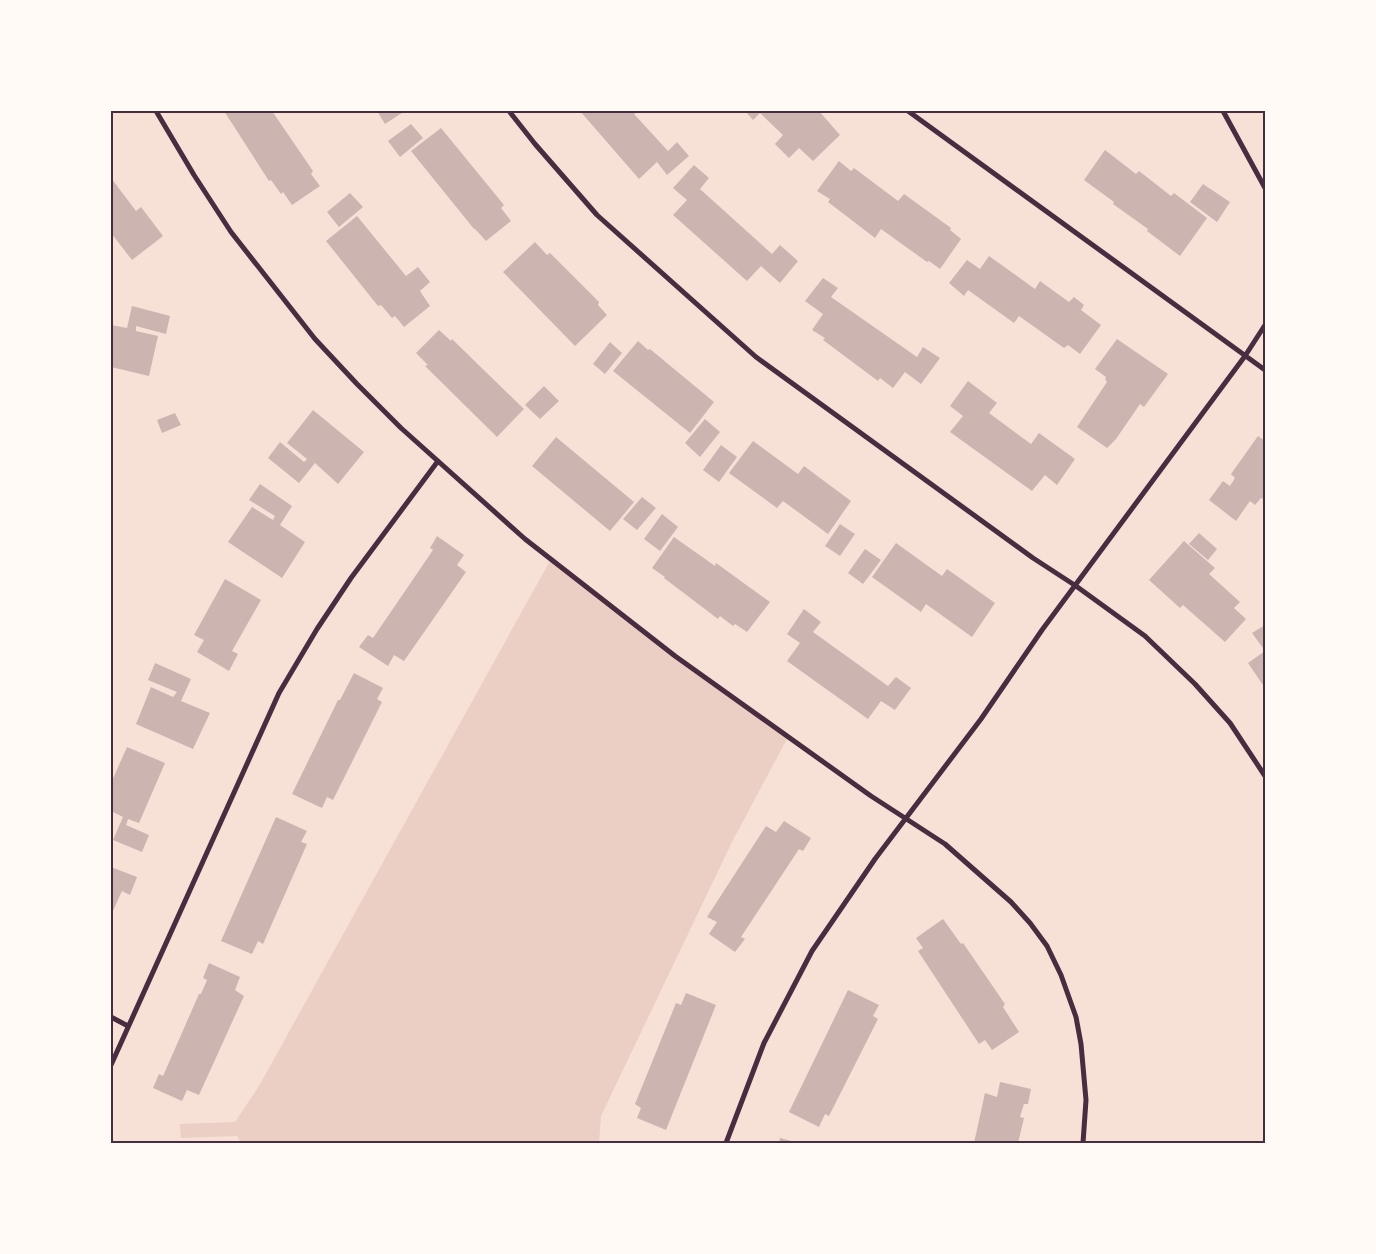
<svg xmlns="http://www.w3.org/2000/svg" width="1376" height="1254" viewBox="0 0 1376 1254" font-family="Lato,sans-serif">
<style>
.green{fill:#ebcfc5}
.building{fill:#ccb4b1}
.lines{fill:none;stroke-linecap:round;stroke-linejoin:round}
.minor{stroke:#4a2c40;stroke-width:5}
.neatline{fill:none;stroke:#4a2c40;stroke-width:2}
</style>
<rect width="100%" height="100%" fill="#f7e1d7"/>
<path class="green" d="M551 559 675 656 788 737 732 842 601 1116 599 1143H241L237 1136 181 1138 180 1124 235 1122 259 1086Z"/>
<path class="building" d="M224 111H272L313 171 311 174 320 186 292 205 283 192 281 194 271 180 269 181Z
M377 111H405L385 124Z
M580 111H637L634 114 668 151 677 142 689 156 667 175 657 162 639 179Z
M745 111H819L840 135 813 161 799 148 789 158 775 144 783 135 760 113 753 120Z
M411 124 423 138 400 157 388 141Z
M441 128 504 205 501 208 511 221 486 241 475 229H474L411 151Z
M1105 150 1136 174 1139 171 1171 196 1174 193 1207 218 1180 256 1147 231 1148 229 1113 204 1114 202 1084 180Z
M839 161 851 171 854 168 898 201 904 194 951 228 950 230 961 239 940 269 929 261 927 262 881 229 875 238 828 202 830 199 817 191Z
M694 165 709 178 700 189 772 254 780 245 798 261 780 283 761 266 747 281 673 215 687 200 673 188Z
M111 178 136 211 141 207 163 236 132 260 111 233Z
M1203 184 1230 202 1217 222 1190 202Z
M350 193 363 207 339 227 327 212Z
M357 216 406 276 418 267 430 282 420 291 430 306 404 327 395 316 392 318 381 305 378 306 326 241Z
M535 242 547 255 550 253 599 302 598 305 607 315 575 346 503 272Z
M989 256 1035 289 1040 281 1069 302 1074 297 1084 305 1081 310 1101 325 1080 354 1068 345 1064 348 1019 316 1014 323 968 290 964 296 949 283 967 260 980 269Z
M823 278 838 288 831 297 917 357 923 347 940 358 921 384 905 372 893 388 880 378 878 381 823 340 825 338 812 330 823 314 805 301Z
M132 306 170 316 166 334 136 326V331L158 336 149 376 111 367V325L127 328Z
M439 330 451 341 452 339 524 409 497 437 425 366 428 365 416 353Z
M1117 339 1168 374 1144 407 1140 404 1116 439 1107 448 1077 427 1107 382 1105 379 1106 377 1095 369Z
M638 341 648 350 650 349 714 402 690 433 613 371Z
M610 342 622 353 605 374 593 364Z
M968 381 997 403 989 413 1031 444 1039 433 1075 459 1057 485 1045 475 1032 491 950 432 963 416 950 406Z
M544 386 559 401 540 419 525 405Z
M313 410 364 452 338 484 315 463 299 483 268 458 280 442 304 462 307 459 287 443Z
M175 413 181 425 162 433 157 420Z
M705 419 720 432 700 457 685 443Z
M1258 436 1265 441V498L1263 499 1261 498 1255 505 1250 501 1236 521 1209 500 1223 481 1230 486 1235 478 1231 474Z
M556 437 634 502 610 531 532 466Z
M753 441 798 474 804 466 851 501 828 534 783 501 777 508 729 473Z
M721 445 737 457 719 482 703 470Z
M260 484 292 506 280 525 305 542 282 578 228 542 252 507 273 520 275 516 249 500Z
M642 497 656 508 637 530 623 519Z
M662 514 678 527 660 551 644 539Z
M840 524 855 534 840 556 825 546Z
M1199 533 1217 549 1208 560 1189 544Z
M437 536 464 555 457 565 466 572 404 661 394 655 388 666 359 647 368 635 373 638 433 550 430 548Z
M674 537 715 566 716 563 770 602 747 632 735 624 733 626 720 616 718 619 664 578 665 577 652 568Z
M1184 541 1215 568 1209 574 1240 602 1234 608 1246 619 1225 642 1183 605 1180 608 1149 580Z
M896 543 942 576 947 569 995 603 972 637 926 604 921 612 872 577Z
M865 549 881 560 863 584 848 573Z
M225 579 261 600 232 651 238 654 229 671 197 652 204 640 194 635Z
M804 609 821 622 813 632 888 686 896 677 911 688 895 710 881 701 868 719 787 661 800 643 787 634Z
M1265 625V688L1248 663 1265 651 1252 633Z
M155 663 191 679 181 701 210 713 193 749 136 724 151 687 173 697 177 692 148 680Z
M354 673 383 688 377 699 382 702 333 800 327 797 322 808 292 794 338 700H340Z
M127 747 165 763 139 823 128 819 126 825 149 835 142 852 113 840 123 817 111 811V783Z
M276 817 307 831 301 842 307 844 263 944 258 941 252 954 221 941Z
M784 821 811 838 803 851 799 849 741 937 745 939 735 952 709 934 717 922 707 917 766 826 776 832Z
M111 867 137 877 130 895 122 891 111 915Z
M943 919 961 944 963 943 1005 1004 1003 1007 1019 1032 992 1050 985 1040 979 1044 918 951 923 948 916 938Z
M209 963 240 977 235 990 244 996 199 1095 187 1090 182 1101 153 1088 159 1074 163 1076 199 994H201L207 980 203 978Z
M848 990 879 1005 873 1016 878 1019 829 1116 825 1114 819 1127 789 1112Z
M686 993 716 1005 666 1130 637 1118 641 1108 635 1104 676 1003 681 1005Z
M1000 1082 1031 1089 1028 1104H1024L1020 1117 1024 1118 1018 1143H974L985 1093 997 1097Z
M780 1138 795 1142V1143H779Z"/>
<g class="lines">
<path class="minor" d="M156 111 194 175 231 232 315 339 357 384 401 428 525 539 675 656 871 796 945 844 1011 902 1030 923 1047 946 1061 975 1076 1017 1081 1044 1086 1100 1083 1143
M509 111 535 144 597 215 756 357 1033 558 1076 586 1145 636 1195 684 1230 723 1265 776
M908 111 1265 370
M1223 111 1265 188
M111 1017 128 1026
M111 1065 279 693 317 629 351 578 438 461
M726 1143 764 1043 812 951 875 859 981 719 1042 630 1245 356 1265 325"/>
</g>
<rect width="1376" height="1254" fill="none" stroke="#fffaf5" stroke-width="225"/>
<rect x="112" y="112" width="1152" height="1030" class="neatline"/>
</svg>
